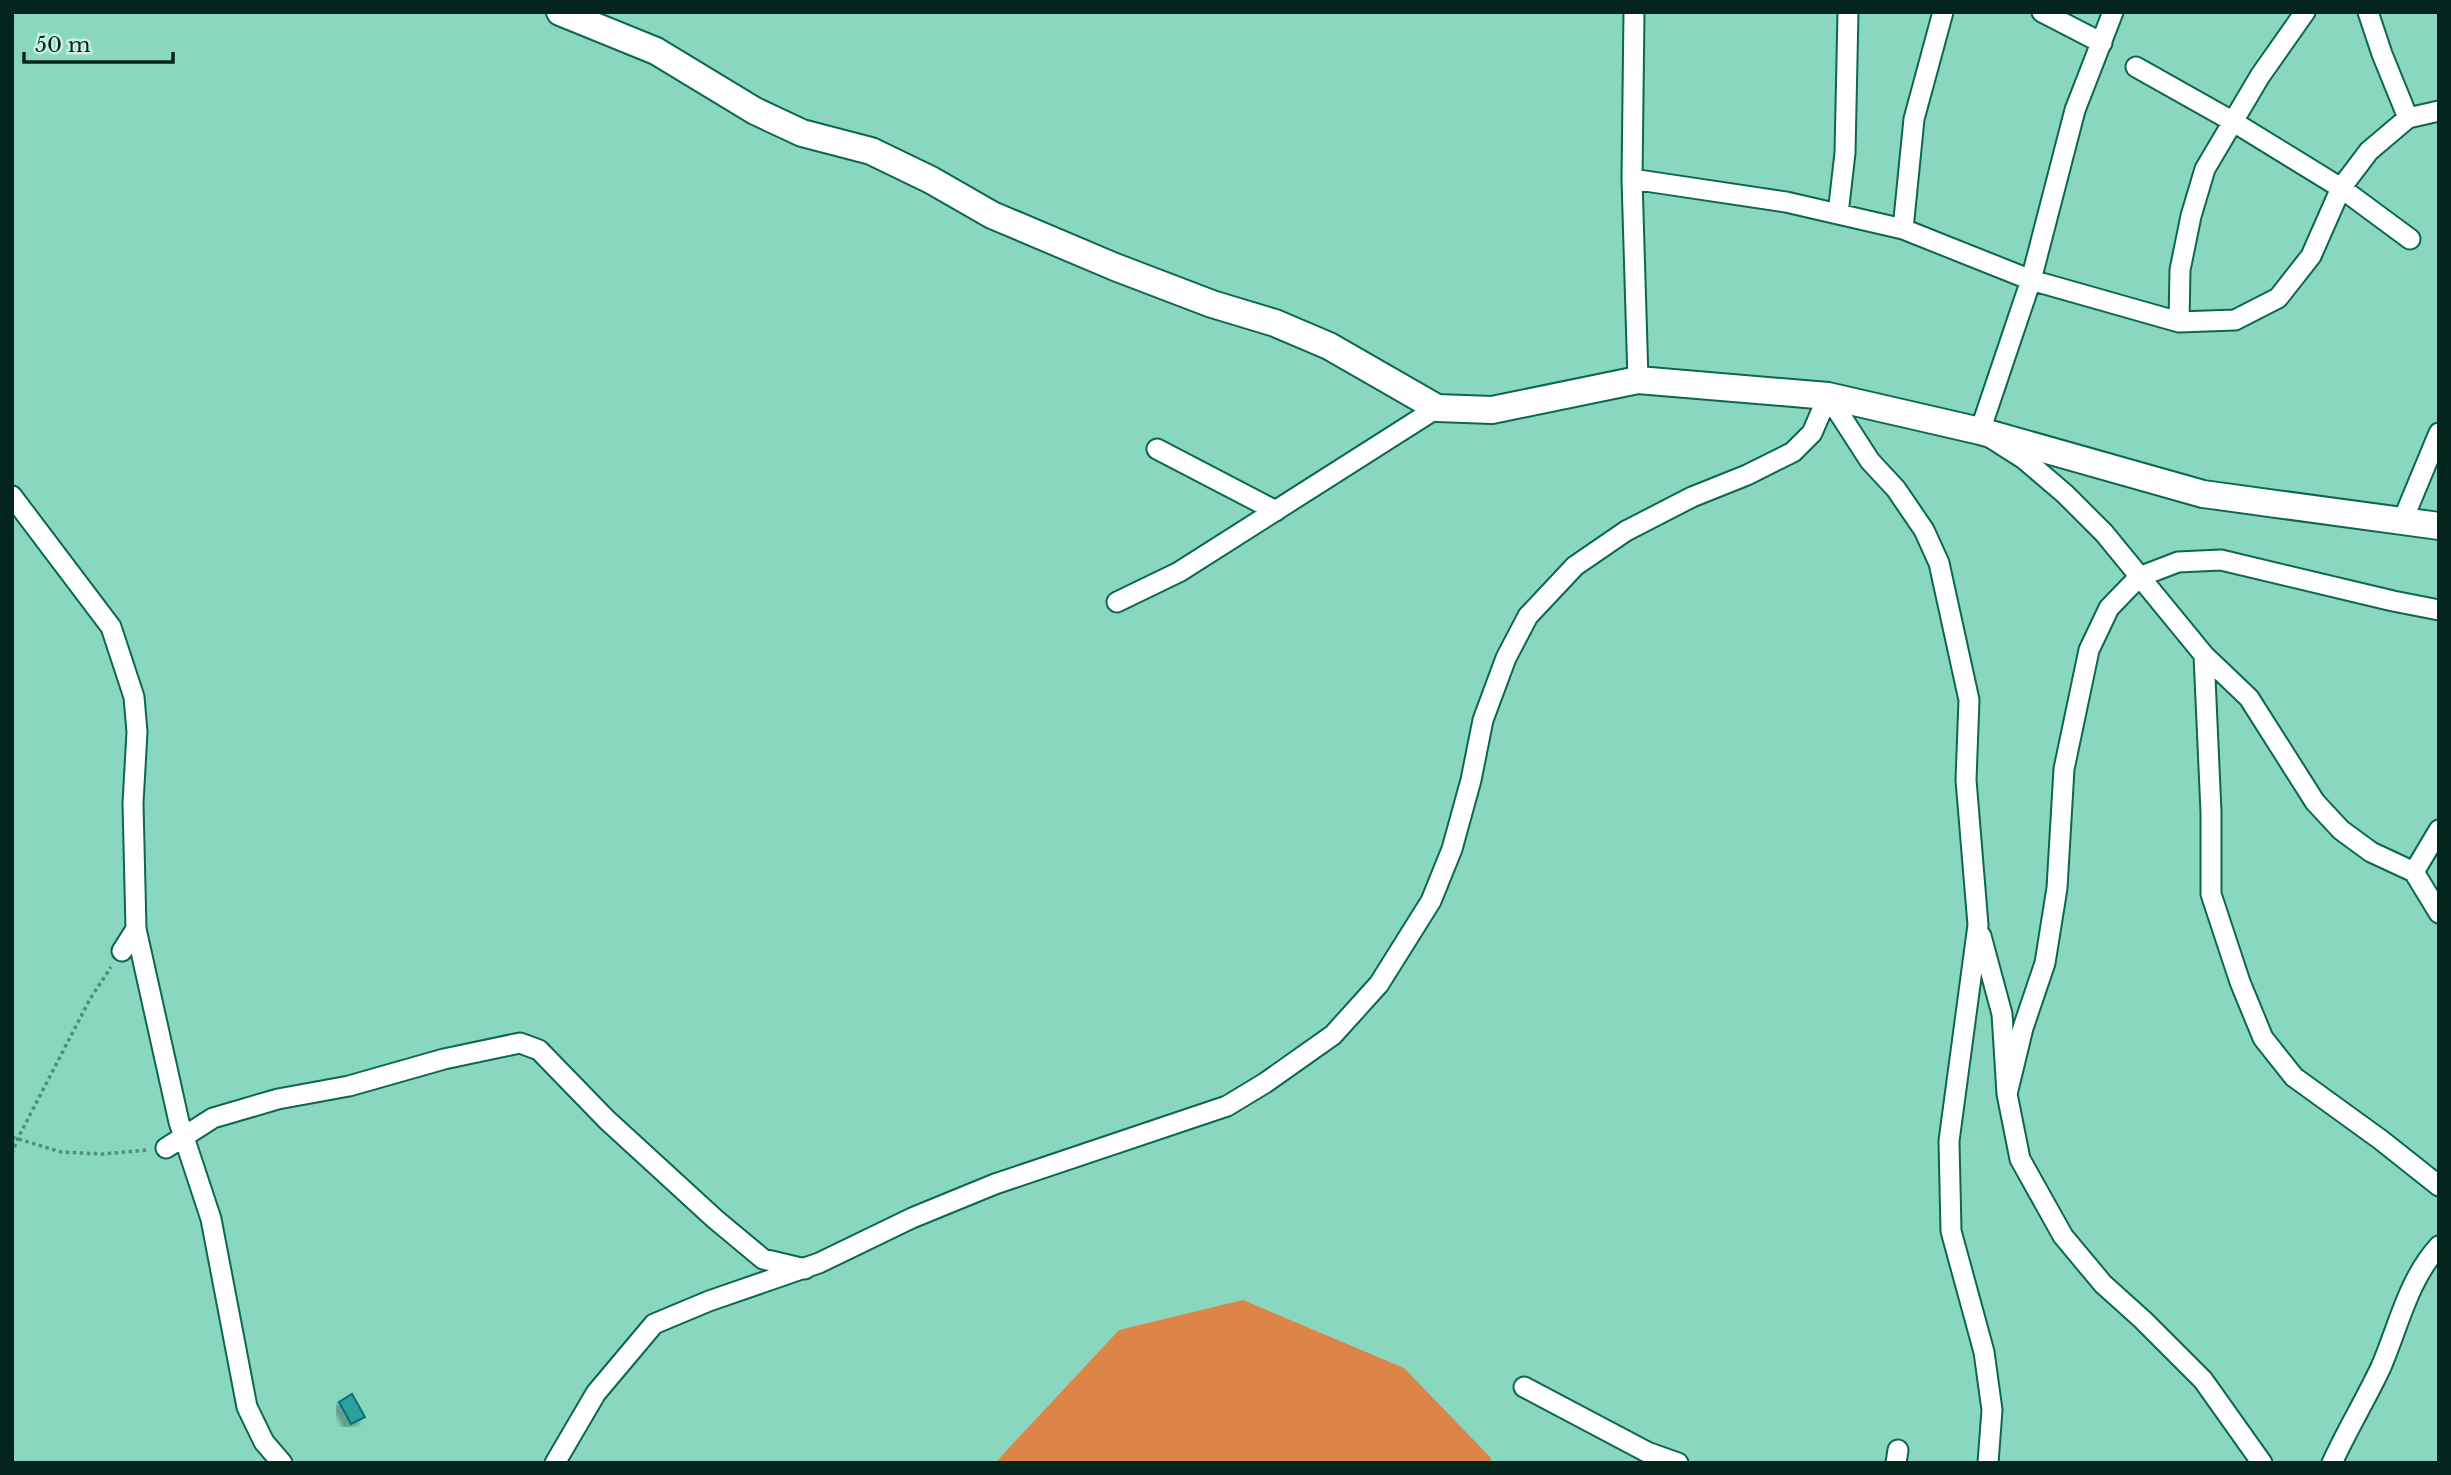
<svg xmlns="http://www.w3.org/2000/svg" width="2451" height="1475" viewBox="0 0 2451 1475" font-family="'Libre Baskerville',serif">
<style>
.green{fill:#dd8448}
.building{fill:#2d9f9d;stroke:#067371;stroke-width:2;filter:url(#shadow)}
.lines{fill:none;stroke-linecap:round;stroke-linejoin:round}
.street-casing{stroke:#0b6653;stroke-width:23}
.secondary-casing{stroke:#0b6653;stroke-width:30}
.path{stroke:#518d7b;stroke-width:3.5;stroke-dasharray:3.5 3.5;stroke-linecap:butt}
.street{stroke:#fff;stroke-width:19}
.secondary{stroke:#fff;stroke-width:26}
</style>
<defs>
<filter id="shadow"><feDropShadow dx="-6" dy="6" stdDeviation="2" flood-color="#0004"/></filter>
</defs>
<rect width="100%" height="100%" fill="#89d7bf"/>
<path class="green" d="M1243 1300 1404 1368 1490 1457 1492 1463H995L1119 1330Z"/>
<path class="building" d="M352 1394 365 1417 351 1424 339 1402Z"/>
<g class="lines">
<g class="street-casing">
<path id="street" d="M1634 12 1632 179 1638 380
M2042 12 2102 43
M2113 12 2075 110 2031 280 1980 431 2024 459 2065 494 2104 533 2204 655 2249 698 2315 802 2341 830 2371 852 2414 872 2439 913
M2368 12 2382 54 2408 118
M2136 67 2232 121 2341 188 2410 239
M1632 179 1786 202 1903 229 2031 280 2179 322 2235 320 2278 298 2311 256 2341 188 2369 151 2408 118 2439 111
M1838 214 1845 153 1848 12
M1903 229 1914 119 1943 12
M2179 322 2180 270 2191 216 2205 169 2260 76 2305 12
M1828 396 1870 461 1896 489 1924 530 1939 563 1969 700 1966 780 1978 925 1949 1141 1951 1231 1984 1352 1992 1410 1988 1463
M1157 449 1276 511
M12 496 111 627 134 697 137 732 133 803 136 929 179 1122 211 1219 247 1407 264 1442 282 1463
M2402 522 2439 433
M1117 602 1179 572 1437 408
M2204 655 2211 812V894L2240 982 2263 1038 2294 1077 2381 1140 2439 1186
M2414 872 2439 830
M1981 936 2002 1014 2007 1094 2020 1159 2063 1236 2103 1284 2143 1320 2203 1380 2262 1463
M122 951 136 929
M2007 1094 2023 1028 2045 963 2057 888 2064 769 2089 650 2109 608 2139 577 2178 562 2221 560 2393 601 2439 610
M166 1148 213 1118 278 1099 349 1086 444 1059 520 1043 539 1050 607 1120 715 1219 763 1259 805 1269
M1524 1387 1647 1452 1678 1463
M555 1463 596 1393 654 1324 709 1301 819 1263 912 1218 995 1184 1227 1106 1265 1083 1333 1035 1379 984 1431 901 1452 849 1471 780 1483 720 1506 658 1528 616 1575 566 1626 531 1692 497 1747 475 1793 452 1812 433 1828 396
M1896 1463 1898 1450
M2332 1463C2347 1430 2366 1399 2381 1367 2399 1325 2408 1280 2439 1246"/>
</g>
<g class="secondary-casing">
<path id="secondary" d="M560 12 656 51 755 111 802 133 871 151 931 180 992 215 1115 267 1212 304 1275 323 1329 346 1437 408 1492 410 1638 380 1828 396 1980 431 2203 494 2439 526"/>
</g>
<path class="path" d="M12 1137 61 1152 103 1154 147 1150
M12 1154 18 1138 90 999 111 967"/>
<use href="#street" class="street"/>
<use href="#secondary" class="secondary"/>
</g>
<rect width="2451" height="1475" fill="none" stroke="#04261e" stroke-width="28"/>
<path d="M24 52v10h149v-10" fill="none" stroke="#04261e" stroke-width="3.5"/>
<text x="35" y="52" font-size="21" fill="#04261e" stroke="#c9efe2" stroke-width="5" paint-order="stroke">50 m</text>
</svg>
